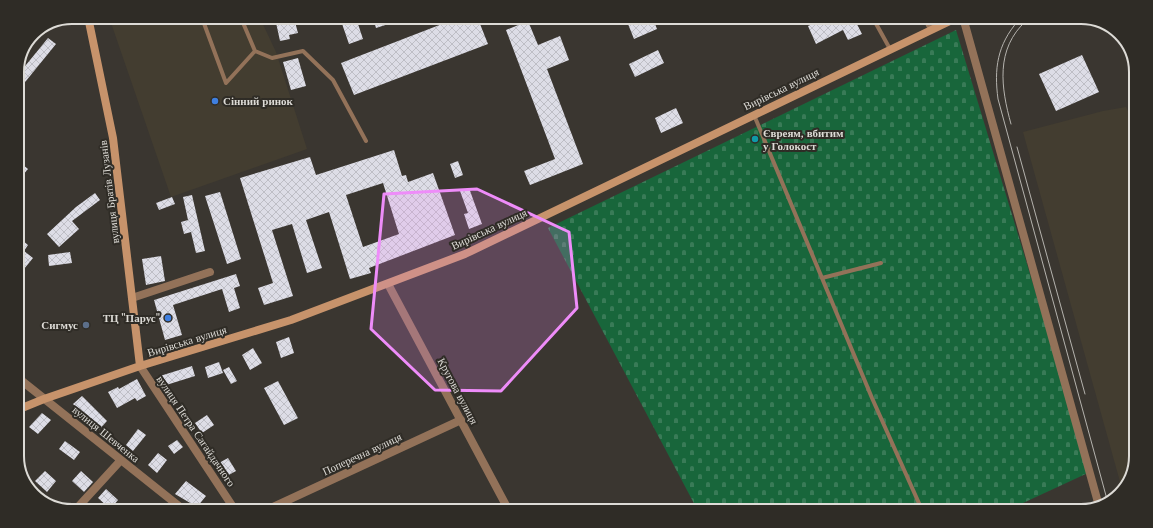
<svg xmlns="http://www.w3.org/2000/svg" width="1153" height="528" viewBox="0 0 1153 528" font-family="'Libre Baskerville',serif">
<style>
.built{fill:#433d30}
.cemetery{fill:url(#cemetery-stones)}
.building{fill:url(#building-cross-hatch);fill-rule:evenodd}
.lines{fill:none;stroke-linecap:round;stroke-linejoin:round}
.lane{stroke:#937259;stroke-width:4}
.street{stroke:#937259;stroke-width:8}
.secondary{stroke:#c7936b;stroke-width:8}
.tram{stroke:#b5b3ae;stroke-width:1}
.marked{fill:#ee8cf9;fill-opacity:0.2;stroke:#ee8cf9;stroke-width:3;stroke-linejoin:round}
.shop-dot{fill:#3f7fe0;stroke:#2f2c26;stroke-width:1.5}
.culture-dot{fill:#0f9aa8;stroke:#2f2c26;stroke-width:1.5}
.service-dot{fill:#5c6f8a;stroke:#2f2c26;stroke-width:1.5}
.labels{text-anchor:middle;dominant-baseline:central;stroke-width:4;stroke-linejoin:round;paint-order:stroke}
.street-label{font-size:11px;fill:#dddbd6;stroke:#2f2c26}
.poi-label{font-size:11px;font-weight:bold;fill:#dddbd6;stroke:#2f2c26;text-anchor:start}
.rim{fill:none;stroke:#dddbd6;stroke-width:2}
</style>
<defs>
<pattern id="cemetery-stones" width="16" height="16" patternUnits="userSpaceOnUse"><rect width="16" height="16" fill="#18663b"/><path d="M2 7V4a2 2 0 0 1 4 0v3zM10 15v-3a2 2 0 0 1 4 0v3z" fill="#397b57"/></pattern>
<pattern id="building-cross-hatch" width="8" height="8" patternUnits="userSpaceOnUse"><rect width="8" height="8" fill="#dddde6"/><path d="M0 0l8 8M0 8l8-8" fill="none" stroke="#bebec5"/></pattern>
</defs>
<rect width="100%" height="100%" fill="#3a3630"/>
<path class="built" d="M109 17 260 18 276 52 307 149 171 197Z
M1126 107 1135 125 1132 477 1122 489 1023 132 1103 111Z"/>
<path class="cemetery" d="M956 30 1090 472 1006 511 697 509 548 228Z"/>
<path class="building" d="M275 18H289L290 23 295 22 298 33 289 35 290 39 280 41Z
M340 18H356L363 39 349 44Z
M373 18H401V20L376 28Z
M455 19H478L488 44 354 95 341 63Z
M626 19H653L657 29 634 39Z
M820 20H855L862 34 848 40 843 30 816 44 808 26Z
M528 21 538 45 560 36 569 60 547 69 583 164 530 185 524 171 555 159 506 30Z
M48 38 56 44 17 92V76Z
M658 50 664 63 635 77 629 64Z
M1082 55 1099 92 1056 111 1039 74Z
M298 58 306 86 291 90 283 62Z
M676 108 683 123 661 133 655 118Z
M394 150 402 176 406 175 408 182 433 173 455 235 369 268 371 273 350 279 329 212 306 220 322 268 307 273 292 224 272 230 293 296 264 305 258 288 273 283 240 178 310 157 316 175ZM383 183 399 234 363 247 346 195Z
M17 160 28 169 17 182Z
M458 161 463 175 455 178 450 164Z
M469 188 482 224 469 229 464 214 468 213 460 191Z
M220 192 241 259 227 264 205 196Z
M95 193 100 200 72 221 79 229 59 247 47 234 76 207Z
M192 195 205 251 196 253 191 232 184 234 181 222 188 220 183 197Z
M172 197 175 204 159 210 156 203Z
M17 236 28 245 24 251 33 258 24 269 17 264Z
M70 252 72 263 49 266 48 255Z
M161 256 165 281 146 285 142 259Z
M236 274 240 286 234 288 240 308 229 312 222 289 173 305 182 335 165 340 154 300Z
M289 337 294 353 281 358 276 342Z
M253 348 262 363 250 370 242 355Z
M219 362 223 373 208 378 205 367Z
M192 366 195 376 163 386 160 376Z
M229 367 237 381 231 384 223 370Z
M137 379 146 396 137 401 135 398 117 408 108 392 118 387 119 389Z
M278 381 298 418 284 425 264 388Z
M82 396 107 421 99 430 73 404Z
M42 413 51 420 38 434 29 427Z
M207 415 214 425 202 433 195 423Z
M17 422 25 440 17 444Z
M138 429 146 435 133 451 126 445Z
M177 440 183 447 174 454 168 446Z
M65 441 80 452 74 460 59 449Z
M158 453 167 460 157 473 148 465Z
M228 458 236 471 225 477 217 464Z
M45 471 56 481 47 492 35 481Z
M81 471 93 482 84 492 72 481Z
M186 481 206 496 197 507 175 494Z
M106 489 118 500 112 507H108L98 498Z"/>
<g class="lines">
<path class="lane" d="M202 18 226 83 255 51 241 18
M874 20 890 49
M255 51 272 58 303 51 333 80 366 141
M754 115 872 398 922 510
M822 278 881 263"/>
<path class="street" d="M928 21 932 29
M964 21 1099 506
M388 284 508 509
M132 298 210 272
M140 366 233 507
M17 377 180 507
M78 507 121 460
M271 508 461 420"/>
<path class="secondary" d="M88 17 113 138 140 366
M17 410 44 399 140 366 291 320 465 254 950 21"/>
<path class="tram" d="M1018 21C997 45 994 69 998 99L1108 503
M1011 124C1001 88 995 49 1026 21
M1017 147 1085 394"/>
</g>
<path class="marked" d="M477 189 569 232 577 308 501 391 435 390 371 329 384 194Z"/>
<g class="shop-dot">
<circle cx="215" cy="101" r="4"/>
<circle cx="168" cy="318" r="4"/>
</g>
<circle class="culture-dot" cx="755" cy="139" r="4"/>
<circle class="service-dot" cx="86" cy="325" r="4"/>
<g class="labels">
<g class="street-label">
<text transform="translate(781 89) rotate(-26)">Вирівська вулиця</text>
<text transform="translate(109 192) rotate(-97)">вулиця Братів Лузанів</text>
<text transform="translate(489 229) rotate(-25)">Вирівська вулиця</text>
<text transform="translate(187 341) rotate(-17)">Вирівська вулиця</text>
<text transform="translate(458 391) rotate(62)">Кругова вулиця</text>
<text transform="translate(196 431) rotate(56)">вулиця Петра Сагайдачного</text>
<text transform="translate(106 434) rotate(39)">вулиця Шевченка</text>
<text transform="translate(362 454) rotate(-25)">Поперечна вулиця</text>
</g>
<g class="poi-label">
<text x="223" y="101">Сінний ринок</text>
<text x="763" y="133">Євреям, вбитим<tspan x="763" dy="13">у Голокост</tspan></text>
<text x="160" y="318" text-anchor="end">ТЦ "Парус"</text>
<text x="78" y="325" text-anchor="end">Сигмус</text>
</g>
</g>
<path d="M0 0H1153V528H0ZM72 24H1081A48 48 0 0 1 1129 72V456A48 48 0 0 1 1081 504H72A48 48 0 0 1 24 456V72A48 48 0 0 1 72 24Z" fill="#2f2c26" fill-rule="evenodd"/>
<path class="rim" d="M72 24H1081A48 48 0 0 1 1129 72V456A48 48 0 0 1 1081 504H72A48 48 0 0 1 24 456V72A48 48 0 0 1 72 24Z"/>
</svg>
